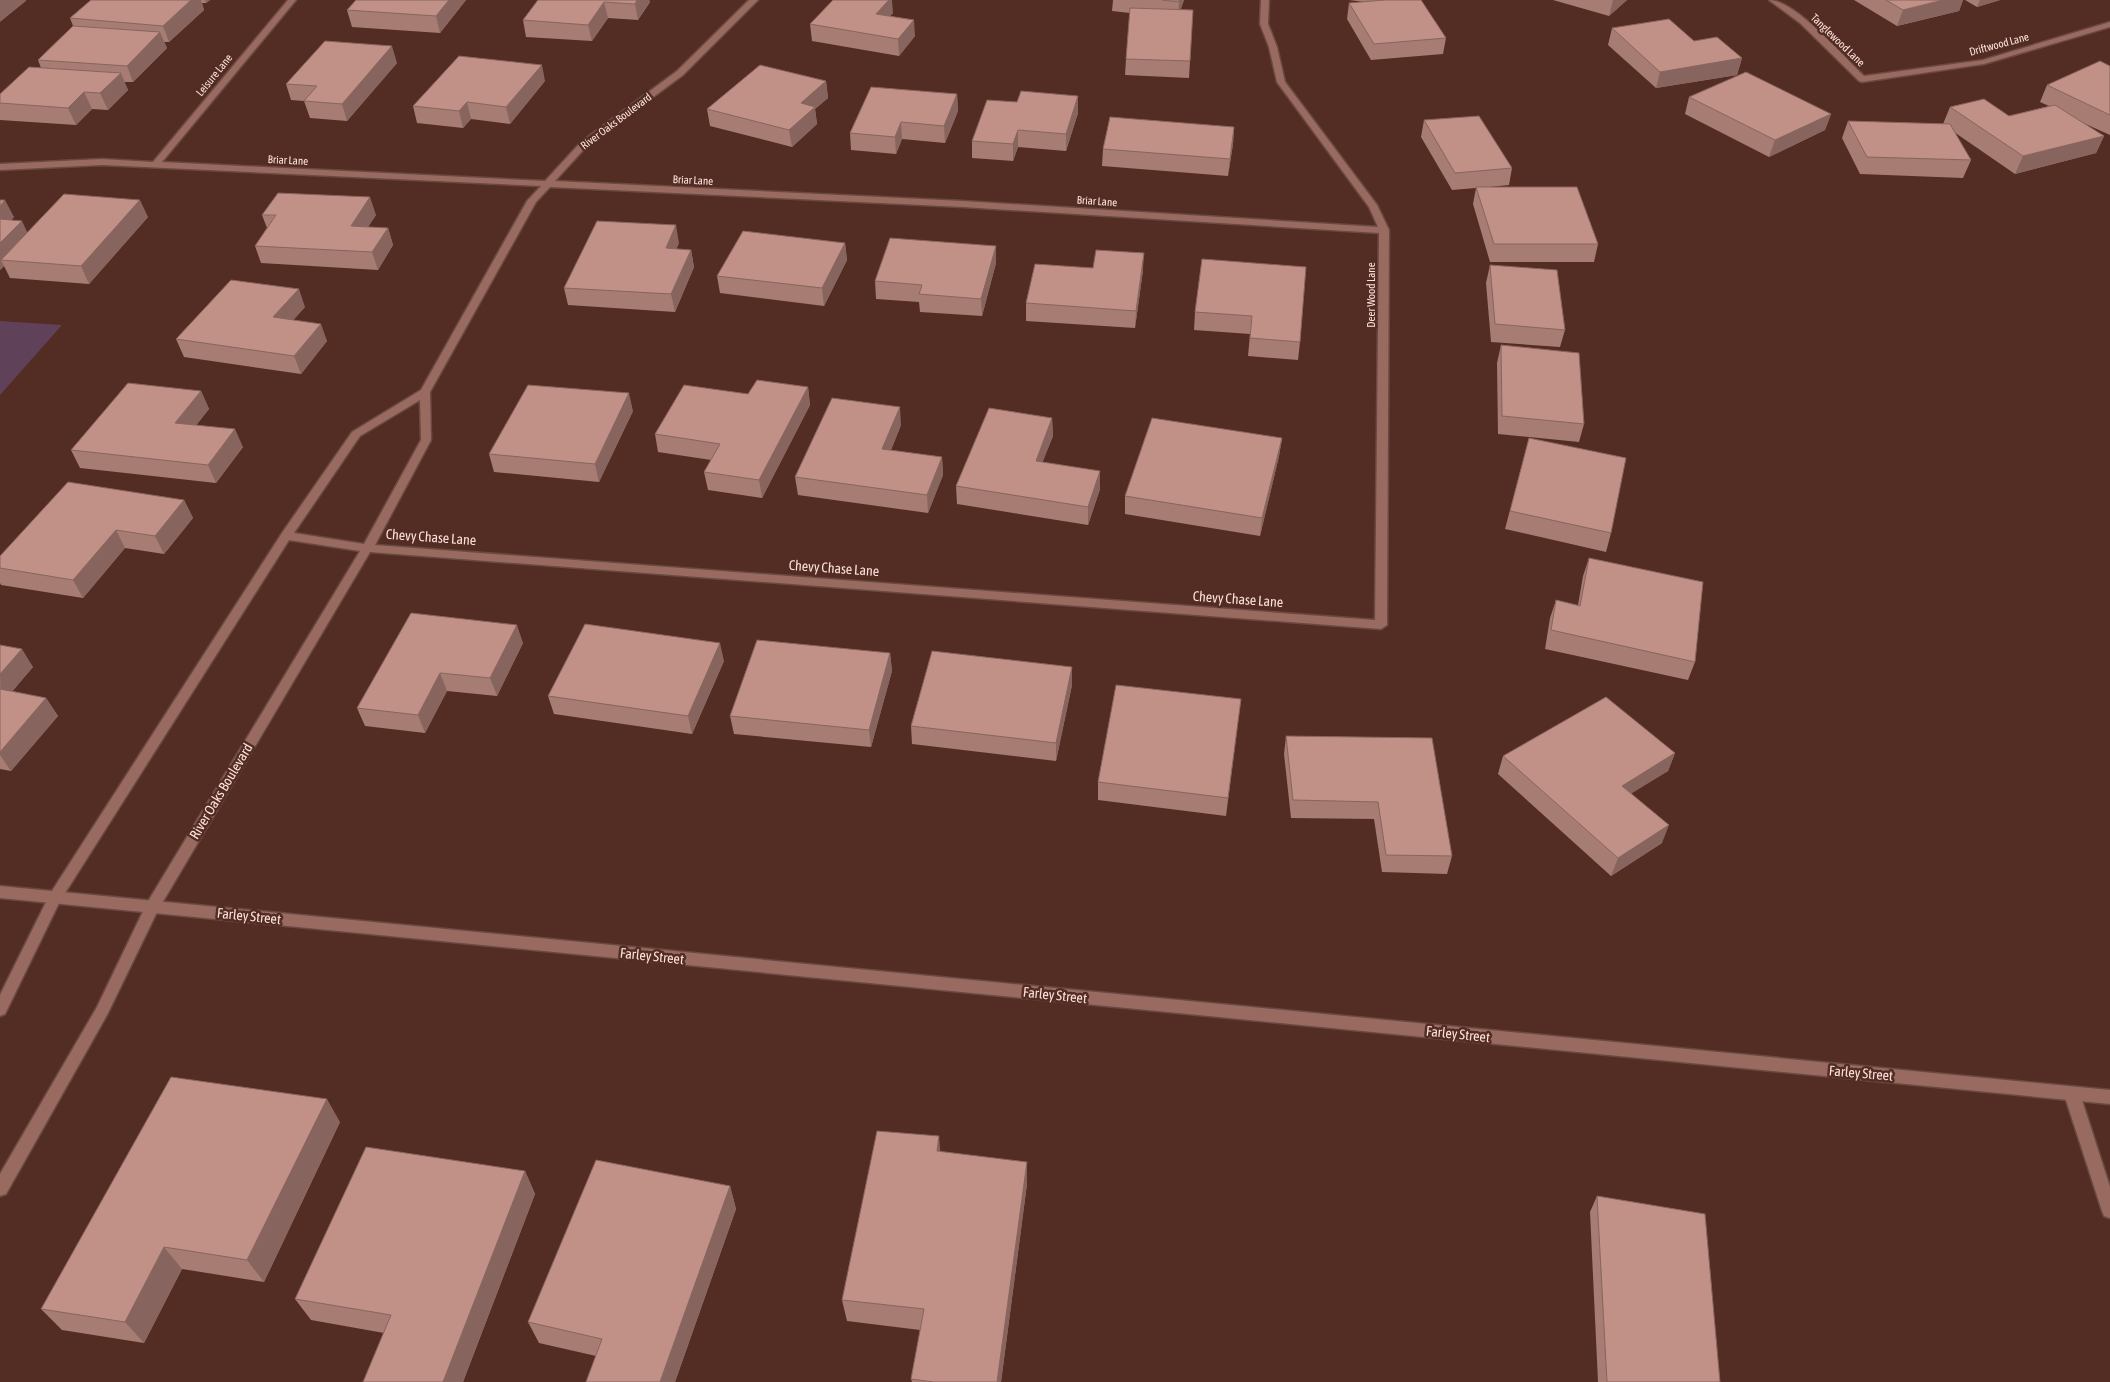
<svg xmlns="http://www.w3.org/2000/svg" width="2110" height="1382" viewBox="0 0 2110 1382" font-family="'Asap Condensed',sans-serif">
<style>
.green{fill:#60415a}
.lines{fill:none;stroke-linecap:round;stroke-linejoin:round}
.minor-casing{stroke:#6a4941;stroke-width:3}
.tertiary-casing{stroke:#6a4941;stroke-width:3}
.minor{fill:#986a60;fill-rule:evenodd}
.tertiary{fill:#986a60;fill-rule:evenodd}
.wall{fill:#a67c73}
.shaded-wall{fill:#87655e}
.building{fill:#c19086;stroke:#87655e}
.labels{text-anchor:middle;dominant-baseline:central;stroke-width:5;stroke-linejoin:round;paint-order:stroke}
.far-street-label{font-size:11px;fill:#fce2dc;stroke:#532c23}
.street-label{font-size:14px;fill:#fce2dc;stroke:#532c23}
</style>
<rect width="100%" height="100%" fill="#532c23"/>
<path class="green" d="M0 321 62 325 0 395Z"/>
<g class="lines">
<g class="minor-casing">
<path id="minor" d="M288 0H296L162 162 545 181 581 142 677 71 749 0H758L683 75 587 146 555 181 963 201 1378 227 1369 207 1277 82 1269 47 1260 24 1261 0H1269L1268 24 1277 47 1285 82 1377 205 1389 230 1387 625 1381 629 370 552 158 910 107 1015 6 1194 0 1196V1174L97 1007 147 903 360 551 289 540 60 901 5 1014 0 1016V995L50 894 282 533 352 432 421 390 527 201 541 186 102 165 0 170V164L102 159 153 162ZM550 187 963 207 1379 233 1375 620 375 545 431 440 430 392 536 202ZM420 400 421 440 364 544 294 533 360 436Z
M1769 0C1795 0 1844 57 1864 76L1983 60 2110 22V27L1984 64 1862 82 1859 81 1800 23Z
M2072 1087 2077 1089 2080 1094 2110 1187V1218L2104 1216 2102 1211 2064 1094 2067 1089Z"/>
</g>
<g class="tertiary-casing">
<path id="tertiary" d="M0 886 2110 1090V1104L0 898Z"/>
</g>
<use href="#minor" class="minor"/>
<use href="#tertiary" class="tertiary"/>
</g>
<path class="wall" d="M91 0H210L206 3H202L204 10 169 42H164L167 48 133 82H124L128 90 108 110 92 109 76 125 0 120V94L41 68 38 60 73 26 70 18Z
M466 0 440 33 352 27 347 10Z
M538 0H649L650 2 638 20 608 18 592 41 526 37 523 20Z
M1113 0H1184L1180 10H1193L1189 78 1125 75 1126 59 1130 13 1112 11Z
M1349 0H1421L1446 38 1443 54 1371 60 1347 19 1349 3 1364 2Z
M1553 0H1627L1609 16Z
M1854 0H1963L1959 11 1897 26Z
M1965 0H2000L1977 7Z
M893 13 890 16 915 36 899 56 812 41 810 24Z
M1612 28 1694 41 1742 58 1737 75 1656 88 1608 45Z
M397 63 347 121 310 118 304 101 291 100 286 84Z
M2110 66V135L2081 122 2104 136 2096 153 2015 174 1954 132 1971 160 1963 178 1860 174 1842 138 1848 121 1943 124 1950 107 2009 116 2049 106 2040 102 2047 85Z
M545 81 510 124 471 119 463 128 417 123 413 106Z
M826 81 828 98 815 109 817 124 792 147 710 126 707 109Z
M957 94 958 111 945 143 902 139 896 154 851 150 850 133Z
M1078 96V113L1066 151 1018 147 1013 161 972 158V141Z
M1689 97 1831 114 1825 130 1769 157 1685 114Z
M1424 120 1512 168 1509 185 1489 187 1598 244 1594 262H1490L1473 204 1476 188 1452 190 1421 137Z
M1234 127 1233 144 1228 176 1102 166 1103 149Z
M0 200 14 217 11 220 27 232 148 217 89 284 10 278 4 266 0 270Z
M262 215H376L368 227 388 228 393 245 378 270 261 263 255 246 267 228Z
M679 243 676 249 691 250 694 267 675 312 568 305 564 288Z
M845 243 847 260 824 306 720 293 717 276Z
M996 246V263L982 316 920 312 919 302 876 299 875 281Z
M1202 259 1300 342 1298 360 1248 356 1250 334 1194 330 1195 312Z
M1490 265 1565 330 1560 347 1491 342 1486 283Z
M1143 270 1135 328 1026 321V303Z
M305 307 293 320 327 341 301 374 184 357 176 339Z
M1501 345 1584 424 1579 442 1498 434 1497 363Z
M808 387 810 405 762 498 708 490 704 472 711 460 658 452 655 434 748 394Z
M201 391 209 409 196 425 243 447 216 483 80 468 71 450Z
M633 411 599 482 494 472 489 454Z
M1052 418 1053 436 1042 462 1100 471V489L1088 525 957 504 956 486Z
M901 425 891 450 942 457 943 475 928 513 798 495 795 477Z
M1282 438 1279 456 1260 536 1125 514V496Z
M1529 438 1611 533 1606 552 1505 529Z
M184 500 193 518 164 554 125 548 83 598 1 585 0 583V556Z
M1589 558 1695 662 1688 680 1545 649 1550 618 1556 600 1578 605 1583 576Z
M411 613 523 643 497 696 447 691 425 733 365 726 357 708Z
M0 645 33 667 12 691 46 698 58 716 11 771 0 769Z
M890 653 892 671 871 747 734 734 730 716Z
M724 661 692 734 554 714 548 696Z
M1072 685 1056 761 912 744 911 726Z
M1241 699 1226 816 1098 800V782Z
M1286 736 1452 856 1447 874 1382 872 1374 819 1291 818 1284 754Z
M1675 753 1668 771 1631 793 1662 843 1611 876 1498 774 1503 756Z
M340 1122 264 1282 182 1269 144 1343 62 1330 41 1309Z
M941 1152 1027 1184 1001 1382H912L911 1379 920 1330 847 1321 842 1300Z
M525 1171 535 1194 463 1382H364L384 1333 311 1320 295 1299Z
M730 1186 736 1209 675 1382H586L596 1356 539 1343 528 1322Z
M1597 1196 1720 1382H1598L1590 1212Z"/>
<path class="shaded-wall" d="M0 0H26V1L0 22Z
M191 0H201L204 10 169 42 163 26Z
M205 0H210L206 3Z
M449 0H466L440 33 436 16Z
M637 0H649L650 2 638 20 635 4Z
M889 0H892L893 13 877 30 876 14Z
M1179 0H1184L1178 18 1179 2Z
M1613 0H1627L1609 16Z
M1943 0H1963L1959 11 1897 26 1903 10Z
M1980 0H2000L1977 7Z
M604 2 608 18 592 41 588 25Z
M914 20 915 36 899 56 898 39Z
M160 32 167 48 133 82 127 66Z
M392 46 397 63 347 121 342 104Z
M1742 58 1737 75 1656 88 1660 72Z
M542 65 545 81 510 124 506 107Z
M121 73 128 90 108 110 100 93Z
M826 81 828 98 815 109 817 124 792 147 789 130 801 103Z
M84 92 92 109 76 125 68 108Z
M957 94 958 111 945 143 944 126Z
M1078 96V113L1066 151V134Z
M467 102 471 119 463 128 459 111Z
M1831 114 1825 130 1769 157 1775 140Z
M901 122 902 139 896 154 895 137Z
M1234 127 1233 144 1228 176 1230 159Z
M1018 130V147L1013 161V144Z
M2104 136 2096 153 2015 174 2023 156Z
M370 197 376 215 357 243 351 226Z
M5 200 14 217 0 232V206Z
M140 200 148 217 89 284 81 266Z
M22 221 30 238 1 260 4 266 0 270V243Z
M676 225 679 243 669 266 666 248Z
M388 228 393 245 378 270 372 252Z
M845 243 847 260 824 306 822 288Z
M996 246V263L982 316 981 299Z
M691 250 694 267 675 312 671 294Z
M1144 253 1143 270 1135 328 1136 311Z
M299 289 305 307 280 335 273 317Z
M321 324 327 341 301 374 294 356Z
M808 387 810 405 762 498 759 480Z
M201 391 209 409 184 441 175 423Z
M629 393 633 411 599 482 595 464Z
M900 407 901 425 884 467 882 449Z
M1052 418 1053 436 1036 479V461Z
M235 429 243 447 216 483 208 465Z
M1282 438 1279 456 1260 536 1262 518Z
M942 457 943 475 928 513 927 495Z
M1100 471V489L1088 525V507Z
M184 500 193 518 164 554 155 536Z
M116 530 125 548 83 598 73 580Z
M517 625 523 643 497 696 490 678Z
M720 643 724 661 692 734 688 716Z
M22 649 33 667 1 705 0 674Z
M890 653 892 671 871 747 869 730Z
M1072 667V685L1056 761V743Z
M440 673 447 691 425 733 418 715Z
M46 698 58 716 11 771 0 755V752Z
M1675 753 1668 771 1616 803 1622 786Z
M1669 825 1662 843 1611 876 1618 858Z
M327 1099 340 1122 264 1282 247 1260Z
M939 1136 941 1159 937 1151Z
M1027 1162V1184L1001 1382H997Z
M525 1171 535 1194 463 1382H443Z
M730 1186 736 1209 675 1382H660Z
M164 1247 182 1269 144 1343 125 1322Z"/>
<path class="building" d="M91 0H191L163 26 70 18Z
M356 0H449L436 16 347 10Z
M538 0H637L635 4 604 2 588 25 523 20Z
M833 0H889L876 14 914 20 898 39 810 24Z
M1162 0H1179V2Z
M1385 0H1421L1446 38 1374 44 1349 3Z
M1886 0H1943L1903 10Z
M1130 8 1193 10 1190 61 1126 59Z
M1669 19 1694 41 1717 37 1742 58 1660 72 1612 28Z
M73 26 160 32 127 66 38 60Z
M325 41 392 46 342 104 304 101 317 86 286 84Z
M459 56 542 65 506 107 467 102 459 111 413 106Z
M2100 61 2110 66V115L2047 85Z
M760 65 826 81 801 103 815 107 789 130 707 109Z
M29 67 121 73 100 93 84 92 68 108 0 103V94Z
M1746 72 1831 114 1775 140 1689 97Z
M871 87 957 94 944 126 901 122 895 137 850 133Z
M1021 91 1078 96 1066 134 1018 130 1013 144 972 141 987 100 1017 102Z
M1984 99 2009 116 2055 105 2104 136 2023 156 1950 107Z
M1479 116 1512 168 1455 173 1424 120Z
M1110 117 1234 127 1230 159 1103 149Z
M1848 121 1950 124 1971 160 1867 157Z
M1476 187H1577L1598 244H1494Z
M278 193 370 197 351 226 388 228 372 252 255 246 276 215H262Z
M64 194 140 200 81 266 1 260Z
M0 200H5L0 206Z
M0 219 22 221 0 243Z
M597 221 676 225 666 248 691 250 671 294 564 288Z
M743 231 845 243 822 288 717 276Z
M890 238 996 246 981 299 919 294 922 285 875 281Z
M1096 250 1144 253 1136 311 1026 303 1035 264 1093 268Z
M1202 259 1306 267 1300 342 1250 338 1252 316 1195 312Z
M1490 265 1557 270 1565 330 1495 324Z
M231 280 299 289 273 317 321 324 294 356 176 339Z
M1501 345 1579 353 1584 424 1502 416Z
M757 380 808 387 759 480 704 472 720 444 655 434 684 385 748 394Z
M128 383 201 391 175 423 235 429 208 465 71 450Z
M528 385 629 393 595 464 489 454Z
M832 398 900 407 882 449 942 457 927 495 795 477Z
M989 408 1052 418 1036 461 1100 471 1088 507 956 486Z
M1152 418 1282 438 1262 518 1125 496Z
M1529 438 1626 458 1611 533 1510 511Z
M68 482 184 500 155 536 116 530 73 580 0 568V556Z
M1589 558 1703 582 1695 662 1551 630 1556 600 1580 606Z
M411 613 517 625 490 678 440 673 418 715 357 708Z
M585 624 720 643 688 716 548 696Z
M757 640 890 653 869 730 730 716Z
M0 645 22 649 0 674Z
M932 651 1072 667 1056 743 911 726Z
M1116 685 1241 699 1228 798 1098 782Z
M0 689 46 698 0 752Z
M1606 697 1675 753 1622 786 1669 825 1618 858 1503 756Z
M1286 736 1432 738 1452 856 1386 855 1378 802 1293 800Z
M171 1077 327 1099 247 1260 164 1247 125 1322 41 1309Z
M877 1131 939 1136 937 1151 1027 1162 997 1382H934L911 1379 924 1309 842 1300Z
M366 1147 525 1171 443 1382H363L391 1315 295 1299Z
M596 1160 730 1186 660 1382H586L602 1339 528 1322Z
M1597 1196 1705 1214 1720 1382H1607Z"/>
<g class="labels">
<g class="far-street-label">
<text transform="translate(1838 40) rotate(44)">Tanglewood Lane</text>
<text transform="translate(1999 44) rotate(-15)">Driftwood Lane</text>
<text transform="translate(214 75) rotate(-51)">Leisure Lane</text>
<text transform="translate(616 121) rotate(-37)">River Oaks Boulevard</text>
<text transform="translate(288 160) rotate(3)">Briar Lane</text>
<text transform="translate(693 180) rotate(3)">Briar Lane</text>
<text transform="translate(1097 201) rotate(4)">Briar Lane</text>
<text transform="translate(1371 295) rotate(-90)">Deer Wood Lane</text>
</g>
<g class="street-label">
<text transform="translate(431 537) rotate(4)">Chevy Chase Lane</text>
<text transform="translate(834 568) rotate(4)">Chevy Chase Lane</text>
<text transform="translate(1238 599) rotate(4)">Chevy Chase Lane</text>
<text transform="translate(221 791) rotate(-59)">River Oaks Boulevard</text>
<text transform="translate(249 916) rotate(6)">Farley Street</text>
<text transform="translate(652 956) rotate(6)">Farley Street</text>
<text transform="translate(1055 995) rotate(6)">Farley Street</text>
<text transform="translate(1458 1034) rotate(6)">Farley Street</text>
<text transform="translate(1861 1073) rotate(5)">Farley Street</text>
</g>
</g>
</svg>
